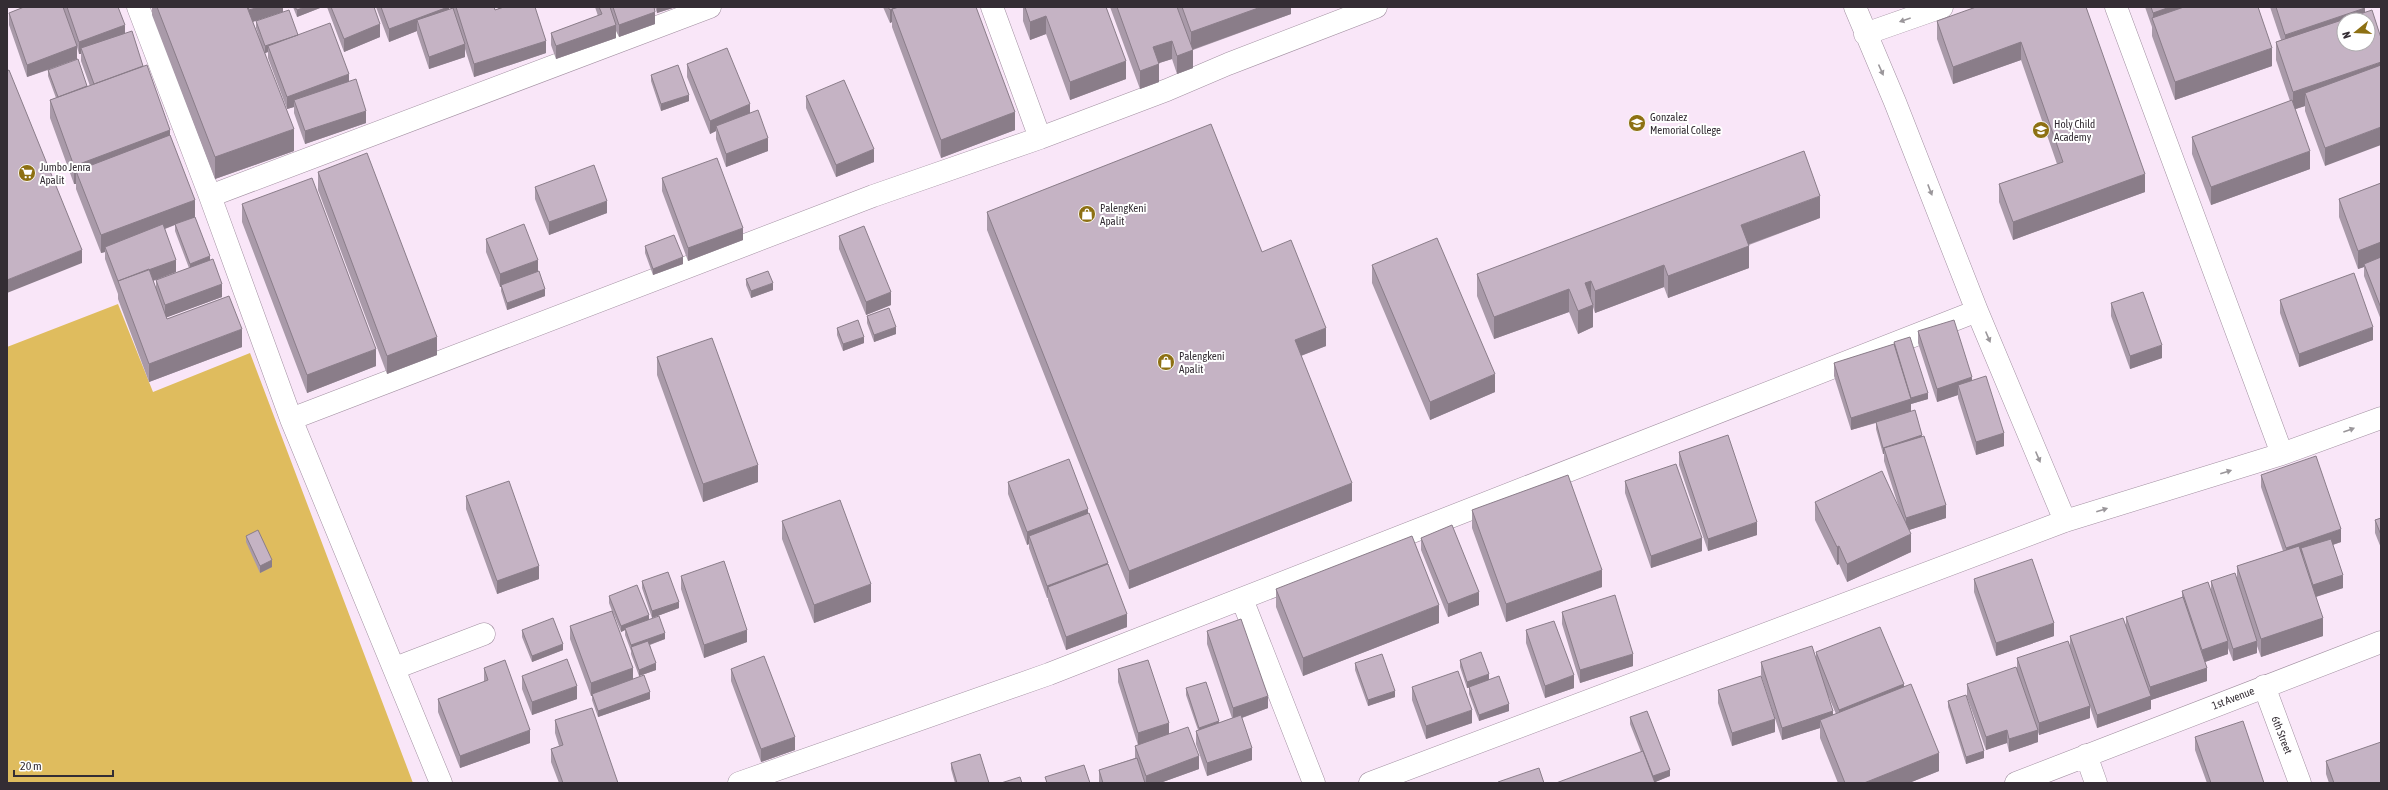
<svg xmlns="http://www.w3.org/2000/svg" width="2388" height="790" viewBox="0 0 2388 790" font-family="'Asap Condensed',sans-serif">
<style>
.water{fill:#dfbc5e}
.lines{fill:none;stroke-linecap:round;stroke-linejoin:round}
.street-casing{stroke:#a290a1;stroke-width:23}
.street{stroke:#fff;stroke-width:22}
.wall{fill:#a99aa9;fill-rule:evenodd}
.shaded-wall{fill:#8a7d89}
.building{fill:#c5b3c4;stroke:#8a7d89;fill-rule:evenodd}
.oneway{fill:#9a969a}
.labels{text-anchor:middle;dominant-baseline:central;stroke-width:4;stroke-linejoin:round;paint-order:stroke}
.poi-label{font-size:11px;fill:#342d34;stroke:#fff;text-anchor:start}
.street-label{font-size:11px;fill:#342d34;stroke:#fff}
</style>
<rect width="100%" height="100%" fill="#f9e6f8"/>
<path class="water" d="M118 304 153 392 250 353 413 783H7V347Z"/>
<g class="lines">
<g class="street-casing">
<path id="street" d="M138 7 210 196 291 419 441 783
M992 7 1040 138
M1855 7 1895 102 1977 311 2065 521
M2116 7 2282 454
M1865 34 1942 7
M210 196 710 7
M291 419 873 196 1040 138 1167 90 1228 64 1376 7
M1242 599 1314 783
M395 668 484 634
M2264 686 2300 783
M2086 755 2096 783
M739 783 1049 674 1977 311
M1370 783 2065 521 2282 454 2381 418
M2016 783 2381 642"/>
</g>
<use href="#street" class="street"/>
</g>
<path class="wall" d="M24 7H118L125 34 143 66 170 135 195 217 210 260 222 297 167 317V319L242 347 149 382 118 299V294L105 259V252L101 253 76 189V184H74L50 118V100L56 98 48 76V70L27 77 9 25V13ZM77 47 79 54H81V61L90 86H87L50 69 77 59ZM175 225V231L189 268 156 280V288L153 281 176 272 165 229Z
M152 7H283L253 22 261 42 256 28V21L298 35 349 82 366 123 305 144 294 113V107L287 109 268 58V52L265 53 294 151 215 179 152 15Z
M293 7H320V8L297 17Z
M327 7H374L380 37 344 52Z
M376 7H449V9L452 8V7H494L495 10 498 9V7H535L546 53 474 77 465 49V57L429 69 417 33V31L389 42Z
M595 7H654L655 24 619 37 616 31V38L556 59 551 45V33L598 16Z
M655 7H676L657 13Z
M883 7H976L1015 130 941 158 892 27V22L890 23Z
M1023 7H1106L1126 79 1070 100 1046 34 1030 40 1023 21Z
M1110 7H1291V14L1193 50V68L1177 74 1172 59 1159 63V82L1140 89Z
M2086 7 2145 192 2013 240 1999 202V184L2057 164 2021 60 1953 84 1937 39V21Z
M2145 7H2258L2272 66 2175 100 2152 36V27Z
M2270 7H2365L2325 166 2305 111V106L2295 109 2310 169 2211 205 2192 154V137L2290 101 2276 60V42L2281 40Z
M687 64 750 113 768 151 726 167 716 139V131L710 134 687 77Z
M651 75 689 101 661 111 651 81Z
M806 96 874 162 836 177 806 108Z
M318 172 437 355 387 374 318 190Z
M662 178 743 240 688 261 662 191Z
M2381 183V336V320L2364 276V267L2358 269 2339 217V199Z
M535 187 607 213 549 235 535 199Z
M242 204 376 366 307 393 242 222Z
M987 212 1262 252 1326 346 1301 356 1352 501 1129 589 987 230Z
M1820 218 1749 245V268L1668 298 1664 287 1595 313 1593 307V327L1578 334 1569 312 1494 339 1477 296V274Z
M839 236 891 305 866 315 839 249Z
M486 239 538 271 545 296 507 310 501 291V287H500L486 252Z
M645 246 683 264 653 275 645 253Z
M1372 265 1495 392 1430 420 1372 283Z
M746 279 773 290 751 298 746 285Z
M2280 300 2373 340 2299 367 2280 313Z
M2111 303 2162 358 2130 369 2111 316Z
M867 316 896 334 874 342 867 323Z
M837 328 864 343 843 351 837 335Z
M1918 331 1972 380 2004 446 1976 455 1958 398V395L1937 402 1918 343Z
M1894 342 1928 399 1911 404V403V411L1922 437 1946 518 1909 530 1911 552 1847 582 1839 564 1837 565 1815 520V502L1901 514 1884 461V454H1883L1876 429V423L1851 430 1834 376V363L1894 345Z
M657 357 758 482 703 502 657 375Z
M1679 452 1757 535 1708 551 1679 465Z
M2261 475 2341 542 2333 545 2343 588 2316 597 2323 636 2261 657 2257 646V653L2233 661 2228 648V654L2205 662 2207 681 2151 700V709L2097 728 2090 707V718L2039 735 2038 732V742L2009 752 2007 743 1986 750 1967 697V684L2017 670V658L2070 646V636L2126 625V617L2182 598V591H2211V581L2237 577V566L2283 551 2261 487Z
M1625 481 1702 551 1651 568 1625 493Z
M1008 482 1108 564 1127 627 1066 650 1048 600V598H1047L1029 548V544L1027 545 1008 494Z
M466 496 539 579 497 594 466 509Z
M1472 510 1602 587 1506 622 1472 528Z
M2381 518V548L2375 533V520Z
M782 521 871 602 814 623 782 539Z
M246 536 272 567 260 573 246 542Z
M1421 538 1479 605 1448 617 1421 550Z
M681 576 747 642 704 658 681 589Z
M1974 579 2054 636 1996 656 1974 592Z
M642 581 679 608 652 618 642 588Z
M1276 589 1439 623 1303 676 1276 607Z
M609 596 649 619 665 639 650 645 656 670 639 676 631 654V651L625 635V630L621 632 613 612 633 679 650 699 598 717 592 700V696H591L570 639V626L612 611 609 603Z
M1562 612 1633 666 1580 683 1562 624Z
M522 630 563 650 532 662 522 637Z
M1526 630 1574 688 1545 698 1526 643Z
M1207 631 1268 708 1242 718 1252 760 1207 776 1196 744V731L1198 730 1186 695V688L1219 723 1232 718 1207 644Z
M1816 652 1904 686 1939 771 1909 783H1838L1820 738V728L1782 740 1761 675V662L1816 658ZM1828 695 1836 714H1833Z
M1460 660 1489 680 1509 711 1479 721 1469 694V688H1467L1460 667Z
M1355 663 1395 697 1368 706 1355 670Z
M484 668 530 743 460 768 438 712V699L484 682Z
M731 669 795 750 761 762 731 681Z
M1118 669 1169 734 1199 769 1160 783H1099V770L1135 758V746L1138 745 1118 682Z
M522 676 577 699 532 715 522 689Z
M1412 687 1472 723 1426 739 1412 700Z
M1718 690 1775 732 1732 746 1718 703Z
M1948 701 1984 758 1966 764 1948 707Z
M1630 717 1670 776 1655 782 1641 752 1630 724Z
M555 720 618 783H559L551 762V749L559 746 555 733Z
M2195 737 2264 783H2207L2195 750Z
M2326 761 2381 783H2329L2326 774Z
M951 763 989 783H955L951 769Z"/>
<path class="shaded-wall" d="M259 7H283V12L249 23V10Z
M305 7H320V8L297 17V10Z
M448 7H449V19L417 20V31L389 42V29Z
M657 7H676L657 13Z
M897 7H926L892 9V22L890 23V10Z
M1261 7H1291V14L1191 50V32Z
M2170 7H2222L2153 21V13Z
M2365 8V20L2285 53V35Z
M655 12V24L619 37V25Z
M1046 16V34L1030 40V22Z
M380 24V37L344 52V39Z
M125 25V38L81 48V54H79V42Z
M616 25V38L556 59V46Z
M298 35 268 46V52L265 53V46Z
M546 41V53L474 77V64Z
M1172 41V59L1153 65V47Z
M2021 42V60L1953 84V67Z
M465 44V57L429 69V57Z
M77 46V59L27 77V65Z
M2272 48V66L2175 100V82Z
M1193 50V68L1177 74V56Z
M1126 61V79L1070 100V82Z
M2381 62V80L2305 93V106L2293 110V92Z
M1159 64V82L1140 89V71Z
M349 74V87L294 100V107L287 109V97Z
M689 95V101L661 111V104Z
M750 104V117L716 126V131L710 134V121Z
M366 111V123L305 144V131Z
M1015 112V130L941 158V140Z
M2381 127V145L2325 166V148Z
M294 129V151L215 179V157Z
M170 130V148L76 171V184H74V166Z
M768 138V151L726 167V154Z
M874 149V162L836 177V165Z
M2310 151V169L2211 205V187Z
M2145 174V192L2013 240V222Z
M1820 196V218L1741 247V225Z
M195 200V217L107 251 105 247V252L101 253V235Z
M607 201V213L549 235V222Z
M743 228V240L688 261V248Z
M2381 242V260L2364 264V267L2358 269V251Z
M1749 246V268L1668 298V276Z
M82 250V263L7 293V280Z
M210 256V263L190 271V264Z
M683 257V264L653 275V269Z
M176 260V272L123 292 118 281Z
M538 260V272L501 285V287H500V274Z
M1664 265V287L1595 313V291Z
M1591 281V303L1585 283Z
M773 283V290L751 298V291Z
M222 284V297L165 318V305Z
M545 289V296L507 310V303Z
M1569 289V312L1494 339V317Z
M891 292V305L866 315V302Z
M1593 305V327L1578 334V311Z
M896 327V334L874 342V335Z
M2373 327V340L2299 367V354Z
M1326 328V346L1295 358V340Z
M242 329V347L149 382V364Z
M437 337V355L387 374V356Z
M864 337V343L843 351V344Z
M2162 345V358L2130 369V356Z
M376 349V366L307 393V375Z
M1495 374V392L1430 420V402Z
M1972 377V390L1958 385V395L1937 402V389Z
M1928 393V399L1911 404V398Z
M1911 399V412L1851 430V418Z
M2004 433V446L1976 455V442Z
M1922 435V441L1884 448V454H1883V448Z
M758 465V482L703 502V484Z
M1352 483V501L1129 589V571Z
M1946 505V518L1906 531V518Z
M1088 509V522L1029 536V544L1027 545V532Z
M1757 522V535L1708 551V539Z
M2341 529V542L2286 560V548Z
M1911 534V552L1847 582V564Z
M1702 538V551L1651 568V556Z
M1839 546V564L1837 565V547Z
M272 560V567L260 573V566Z
M1108 563V576L1048 587 1047 598V586Z
M539 566V579L497 594V581Z
M1602 570V587L1506 622V604Z
M2343 575V588L2312 598V585Z
M871 584V602L814 623V605Z
M1479 592V605L1448 617V604Z
M679 602V608L652 618V611Z
M1439 605V623L1303 676V658Z
M1127 614V627L1066 650V637Z
M649 615V621L625 628V630L621 632V626Z
M2323 618V636L2261 657V639Z
M2054 623V636L1996 656V643Z
M747 630V642L704 658V645Z
M665 633V639L632 651 631 648V645Z
M2228 641V654L2202 663V650Z
M2257 641V653L2233 661V649Z
M563 644V650L532 662V656Z
M1633 654V666L1580 683V670Z
M656 663V670L639 676V670Z
M633 668V681L592 694V696H591V683Z
M2207 668V681L2151 700V709L2097 728V715L2150 696V687Z
M1489 674V681L1467 688V682Z
M1574 675V688L1545 698V686Z
M1904 684V697L1839 723V710Z
M577 686V699L532 715V702Z
M1395 691V697L1368 706V700Z
M650 692V699L598 717V711Z
M1268 696V708L1233 721V708Z
M1509 704V711L1479 721V715Z
M2090 706V718L2039 735V723Z
M1472 710V723L1426 739V726Z
M1833 711V724L1820 720V728L1782 740V728Z
M1775 719V732L1732 746V733Z
M1219 721V728L1199 734V728Z
M1169 723V736L1138 746V733Z
M530 730V743L460 768V756Z
M2007 730V743L1986 750V737Z
M2038 730V742L2009 752V739Z
M795 737V750L761 762V749Z
M1252 748V760L1207 776V763Z
M1984 751V758L1966 764V757Z
M1939 753V771L1909 783H1864Z
M1199 756V769L1160 783H1146V776Z
M1670 770V776L1653 783V776Z"/>
<path class="building" d="M24 7H63L77 46 27 65 9 13Z
M67 7H118L125 25 79 42Z
M157 7H247L294 129 215 157Z
M248 7H259L249 10Z
M295 7H305L297 10Z
M331 7H374L380 24 344 39Z
M381 7H448L389 29Z
M456 7H494L495 10 504 7H535L546 41 474 64Z
M599 7H610L616 25 556 46 551 33 602 14Z
M613 7H654L655 12 619 25Z
M888 7H897L890 10Z
M899 7H976L1015 112 941 140 892 9Z
M1025 7H1106L1126 61 1070 82 1046 16 1030 22Z
M1117 7H1177L1193 50 1177 56 1172 41 1153 47 1159 64 1140 71Z
M1182 7H1261L1191 32Z
M1976 7H2086L2145 174 2013 222 1999 184 2063 162 2021 42 1953 67 1937 21Z
M2151 7H2170L2153 13Z
M2184 7H2258L2272 48 2175 82 2152 18Z
M2276 7H2365V8L2285 35Z
M453 8 465 44 429 57 417 20Z
M289 10 298 35 265 46 256 21Z
M2372 10 2381 38V62L2293 92 2276 42ZM2344 20H2368V44H2344Z
M330 23 349 74 287 97 268 46Z
M132 31 143 66 94 84 81 48Z
M727 48 750 104 710 121 687 64Z
M78 59 87 86 58 97 48 70Z
M147 65 170 130 74 166 50 100Z
M678 65 689 95 661 104 651 75Z
M2381 65V127L2325 148 2305 93Z
M9 70 82 250 7 280V71Z
M356 79 366 111 305 131 294 100Z
M844 80 874 149 836 165 806 96Z
M2292 100 2310 151 2211 187 2192 137Z
M758 110 768 138 726 154 716 126Z
M1211 124 1262 252 1291 240 1326 328 1295 340 1352 483 1129 571 987 212Z
M170 135 195 200 101 235 76 171Z
M1804 151 1820 196 1741 225 1749 246 1668 276 1664 265 1595 291 1591 281 1585 283 1593 305 1578 311 1569 289 1494 317 1477 274Z
M367 153 437 337 387 356 318 172Z
M717 158 743 228 688 248 662 178Z
M594 165 607 201 549 222 535 187Z
M312 178 376 349 307 375 242 204Z
M2381 183V242L2358 251 2339 199Z
M195 217 210 256 190 264 175 224Z
M163 224 176 260 118 281 105 247Z
M524 224 538 260 500 274 486 239Z
M864 226 891 292 866 302 839 236Z
M674 235 683 257 653 269 645 246Z
M1437 238 1495 374 1430 402 1372 265Z
M2381 257V308L2364 264Z
M213 259 222 284 165 305 156 280Z
M149 269 167 319 229 296 242 329 149 364 118 281Z
M539 271 545 289 507 303 501 285Z
M768 271 773 283 751 291 746 279Z
M2354 273 2373 327 2299 354 2280 300Z
M2143 292 2162 345 2130 356 2111 303Z
M889 308 896 327 874 335 867 316Z
M858 320 864 337 843 344 837 328Z
M1954 320 1972 377 1937 389 1918 331Z
M1910 337 1928 393 1911 398 1894 342Z
M712 338 758 465 703 484 657 357Z
M1894 344 1911 399 1851 418 1834 363Z
M1986 376 2004 433 1976 442 1958 385Z
M1915 410 1922 435 1883 448 1876 422Z
M1728 435 1757 522 1708 539 1679 452Z
M1924 436 1946 505 1906 518 1884 448Z
M2316 456 2341 529 2286 548 2261 475Z
M1069 459 1088 509 1027 532 1008 482Z
M1676 464 1702 538 1651 556 1625 481Z
M1882 471 1911 534 1847 564 1839 546 1837 547 1815 502Z
M1568 475 1602 570 1506 604 1472 510Z
M509 481 539 566 497 581 466 496Z
M840 500 871 584 814 605 782 521Z
M1089 513 1108 563 1047 586 1029 536Z
M2381 518V535L2375 520Z
M1452 525 1479 592 1448 604 1421 538Z
M258 530 272 560 260 566 246 536Z
M1412 536 1439 605 1303 658 1276 589Z
M2331 539 2343 575 2313 585 2301 548Z
M2299 546 2323 618 2261 639 2237 566Z
M2032 559 2054 623 1996 643 1974 579Z
M724 561 747 630 704 645 681 576Z
M1108 564 1127 614 1066 637 1048 587Z
M668 572 679 602 652 611 642 581Z
M2235 573 2257 641 2233 649 2211 581Z
M2208 582 2228 641 2202 650 2182 591Z
M637 585 649 615 621 626 609 596Z
M1615 595 1633 654 1580 670 1562 612Z
M2183 597 2207 668 2150 687 2126 617Z
M612 611 633 668 591 683 570 626Z
M659 616 665 633 631 645 625 628Z
M553 618 563 644 532 656 522 630Z
M2123 618 2151 696 2097 715 2070 636Z
M1241 619 1268 696 1233 708 1207 631Z
M1554 621 1574 675 1545 686 1526 630Z
M1880 627 1904 684 1839 710 1816 652Z
M648 641 656 663 639 670 631 647Z
M2068 641 2090 706 2039 723 2017 658Z
M1812 646 1833 711 1782 728 1761 662Z
M1481 652 1489 674 1467 682 1460 660Z
M1382 654 1395 691 1368 700 1355 663Z
M764 656 795 737 761 749 731 669Z
M567 659 577 686 532 702 522 676Z
M505 660 530 730 460 756 438 699 488 680 484 668Z
M1148 660 1169 723 1138 733 1118 669Z
M2016 667 2038 730 2009 739 2007 730 1986 737 1967 684Z
M1458 671 1472 710 1426 726 1412 687Z
M644 675 650 692 598 711 592 694Z
M1499 676 1509 704 1479 715 1469 687Z
M1761 676 1775 719 1732 733 1718 690Z
M1206 682 1219 721 1199 728 1186 688Z
M1911 684 1939 753 1864 783H1845L1820 720Z
M1966 695 1984 751 1966 757 1948 701Z
M592 708 618 783H563L551 749 563 745 555 720Z
M1647 711 1670 770 1653 776 1630 717Z
M1241 715 1252 748 1207 763 1196 731Z
M2243 721 2264 783H2211L2195 737Z
M1188 727 1199 756 1146 776 1135 746Z
M2381 742V783H2334L2326 761Z
M1643 751 1655 783H1556Z
M980 754 989 783H957L951 763Z
M1137 758 1145 783H1103L1099 770Z
M1084 765 1090 783H1047L1045 777Z
M1539 768 1544 783H1498V782Z
M1020 777 1022 783H1001Z"/>
<defs><path id="oneway-solid" d="M-6-.8H1V-3.2L6.5 0L1 3.2V.8H-6Z"/></defs>
<g class="oneway">
<use href="#oneway-solid" transform="translate(1905 20) rotate(161)"/>
<use href="#oneway-solid" transform="translate(1881 70) rotate(66)"/>
<use href="#oneway-solid" transform="translate(1930 190) rotate(69)"/>
<use href="#oneway-solid" transform="translate(1988 337) rotate(67)"/>
<use href="#oneway-solid" transform="translate(2349 430) rotate(-20)"/>
<use href="#oneway-solid" transform="translate(2038 457) rotate(67)"/>
<use href="#oneway-solid" transform="translate(2226 472) rotate(-17)"/>
<use href="#oneway-solid" transform="translate(2102 510) rotate(-17)"/>
</g>
<defs>
<g id="university-disc" transform="scale(0.9)"><circle r="9.5" fill="#8d7013" stroke="#fff"/><path d="M0-5L7-2L0 1L-7-2ZM-4 1L0 2.5L4 1V4Q0 6-4 4Z" fill="#fff"/></g>
<g id="school-disc" transform="scale(0.9)"><circle r="9.5" fill="#8d7013" stroke="#fff"/><path d="M0-5L7-2L0 1L-7-2ZM-4 1L0 2.5L4 1V4Q0 6-4 4Z" fill="#fff"/></g>
<g id="supermarket-disc" transform="scale(0.9)"><circle r="9.5" fill="#8d7013" stroke="#fff"/><path d="M-6-5.5h2.5l.6 2H6L4.5 2H-2.5L-4.4-4H-6ZM-1.5 3.2a1.3 1.3 0 1 0 .1 0ZM3 3.2a1.3 1.3 0 1 0 .1 0Z" fill="#fff"/></g>
<g id="shop-disc" transform="scale(0.9)"><circle r="9.5" fill="#8d7013" stroke="#fff"/><path d="M-5-2.5h2.3a2.7 3.5 0 0 1 5.4 0H5L5.5 6h-11ZM-1.5-2.5h3a1.5 2.3 0 0 0-3 0Z" fill="#fff"/></g>
</defs>
<g fill-rule="evenodd">
<use href="#university-disc" x="1637" y="123"/>
<use href="#school-disc" x="2041" y="130"/>
<use href="#supermarket-disc" x="27" y="173"/>
<use href="#shop-disc" x="1087" y="214"/>
<use href="#shop-disc" x="1166" y="362"/>
</g>
<g class="labels">
<g class="poi-label">
<text x="1650" y="117">Gonzalez<tspan x="1650" dy="13">Memorial College</tspan></text>
<text x="2054" y="124">Holy Child<tspan x="2054" dy="13">Academy</tspan></text>
<text x="40" y="167">Jumbo Jenra<tspan x="40" dy="13">Apalit</tspan></text>
<text x="1100" y="208">PalengKeni<tspan x="1100" dy="13">Apalit</tspan></text>
<text x="1179" y="356">Palengkeni<tspan x="1179" dy="13">Apalit</tspan></text>
</g>
<g class="street-label">
<text transform="translate(2233 698) rotate(-21)">1st Avenue</text>
<text transform="translate(2282 735) rotate(69)">6th Street</text>
</g>
</g>
<rect width="2388" height="790" fill="none" stroke="#342d34" stroke-width="16"/>
<g transform="translate(2356 32) rotate(252)"><circle r="19" fill="#ffffff" stroke="#aeabae"/>
<path d="M0-3L7 15L0 10L-7 15Z" fill="#8d7013"/>
<text y="-6" font-size="11" font-weight="bold" text-anchor="middle" fill="#342d34">N</text>
</g>
<path d="M14 770v6h99v-6" fill="none" stroke="#342d34" stroke-width="2"/>
<text x="20" y="770" font-size="12" fill="#342d34" stroke="#ffffff" stroke-width="3" paint-order="stroke">20 m</text>
</svg>
